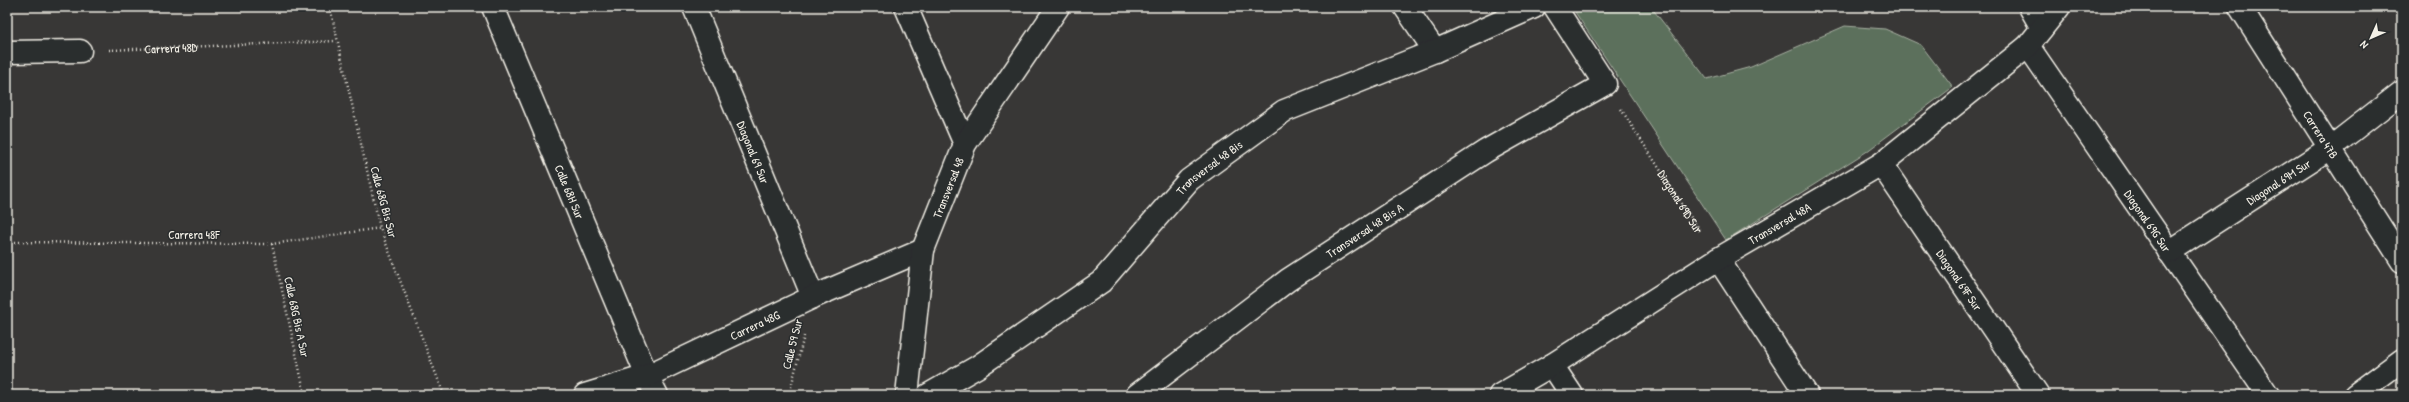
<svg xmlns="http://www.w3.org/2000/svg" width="2409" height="402" viewBox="0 0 2409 402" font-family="'Patrick Hand',sans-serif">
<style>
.green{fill:#5b705c;stroke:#a8b0a2}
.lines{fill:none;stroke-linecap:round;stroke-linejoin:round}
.minor-casing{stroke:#f4f1e8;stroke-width:25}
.path{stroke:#f4f1e8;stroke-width:2.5;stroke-dasharray:1 3;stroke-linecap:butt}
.minor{stroke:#2a2d2e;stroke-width:22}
.labels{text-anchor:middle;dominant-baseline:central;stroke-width:3;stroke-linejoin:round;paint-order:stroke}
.street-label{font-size:12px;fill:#f4f1e8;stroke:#2a2d2e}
</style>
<rect width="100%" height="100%" fill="#383736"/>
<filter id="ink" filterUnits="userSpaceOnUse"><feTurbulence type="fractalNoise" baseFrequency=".025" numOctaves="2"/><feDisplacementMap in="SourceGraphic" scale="8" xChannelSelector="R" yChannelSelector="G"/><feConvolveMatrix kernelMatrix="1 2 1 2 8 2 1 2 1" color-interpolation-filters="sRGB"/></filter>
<g filter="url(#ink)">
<path class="green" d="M1583 7H1651L1707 79 1751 67 1845 26 1885 29 1921 45 1953 87 1866 152 1726 240 1575 12Z"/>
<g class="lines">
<g class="minor-casing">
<g id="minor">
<path id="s3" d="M493 7 647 376 657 395"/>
<path id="s4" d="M694 7 813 297"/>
<path d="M906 7 965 144"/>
<path d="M1405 7 1435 51"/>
<path d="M2030 7 2042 28"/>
<path id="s5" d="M2240 7 2402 261"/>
<path id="s6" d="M2028 46 2268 395"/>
<path d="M7 52 80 51"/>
<path id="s7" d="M1881 164 2038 395"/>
<path id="s8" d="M2169 252 2330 148 2402 92"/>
<path d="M1718 259 1807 395"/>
<path d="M1552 365 1572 395"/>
<path id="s9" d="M585 395 647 376 813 297 923 250"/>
<path id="s10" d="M907 395 923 250 965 144 1058 7"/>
<path id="s11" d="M928 395 977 367 1101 282 1189 180 1284 111 1435 51 1534 7"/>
<path id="s12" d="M1137 395 1288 280 1486 151 1605 84 1555 7"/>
<path id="s13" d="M1500 395 1552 365 1718 259 1881 164 2028 46 2059 7"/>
<path d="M2355 395 2402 360"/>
</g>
</g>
<g class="path">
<path d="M330 7 380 228 444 395"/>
<path id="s1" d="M109 50 336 41"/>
<path id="s2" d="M1621 109 1701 233"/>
<path d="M7 242 272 244 380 228"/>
<path d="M272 244 305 395"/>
<path d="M789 395 804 336"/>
</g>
<use href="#minor" class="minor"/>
</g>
</g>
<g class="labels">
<g class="street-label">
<text stroke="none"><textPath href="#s1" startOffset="62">Carrera 48D</textPath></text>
<text stroke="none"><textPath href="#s5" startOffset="151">Carrera 47B</textPath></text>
<text stroke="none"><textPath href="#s4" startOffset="157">Diagonal 69 Sur</textPath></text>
<text stroke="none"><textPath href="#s11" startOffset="365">Transversal 48 Bis</textPath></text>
<text stroke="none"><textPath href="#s8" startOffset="130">Diagonal 69M Sur</textPath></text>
<text stroke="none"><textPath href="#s10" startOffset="213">Transversal 48</textPath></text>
<text stroke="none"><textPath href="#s3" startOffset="200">Calle 68H Sur</textPath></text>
<text stroke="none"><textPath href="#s2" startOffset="110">Diagonal 69D Sur</textPath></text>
<text transform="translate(384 202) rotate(75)">Calle 68G Bis Sur</text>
<text stroke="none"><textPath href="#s6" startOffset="212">Diagonal 69G Sur</textPath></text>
<text stroke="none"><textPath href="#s13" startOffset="328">Transversal 48A</textPath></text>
<text stroke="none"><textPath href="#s12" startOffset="281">Transversal 48 Bis A</textPath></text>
<text x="194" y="234">Carrera 48F</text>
<text stroke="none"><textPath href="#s7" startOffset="140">Diagonal 69F Sur</textPath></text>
<text transform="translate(297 317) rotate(78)">Calle 68G Bis A Sur</text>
<text stroke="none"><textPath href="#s9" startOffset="184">Carrera 48G</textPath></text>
<text transform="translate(792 344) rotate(-76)">Calle 59 Sur</text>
</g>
</g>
<rect width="2409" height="402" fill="none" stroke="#2a2d2e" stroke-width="24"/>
<rect x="12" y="12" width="2385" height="378" fill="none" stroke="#f4f1e8" stroke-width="1.5" filter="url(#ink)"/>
<g transform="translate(2371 38) rotate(225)" stroke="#2a2d2e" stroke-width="3" paint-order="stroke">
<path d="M0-3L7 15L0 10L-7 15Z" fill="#f4f1e8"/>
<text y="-6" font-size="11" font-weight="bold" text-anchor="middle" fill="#f4f1e8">N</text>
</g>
</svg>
